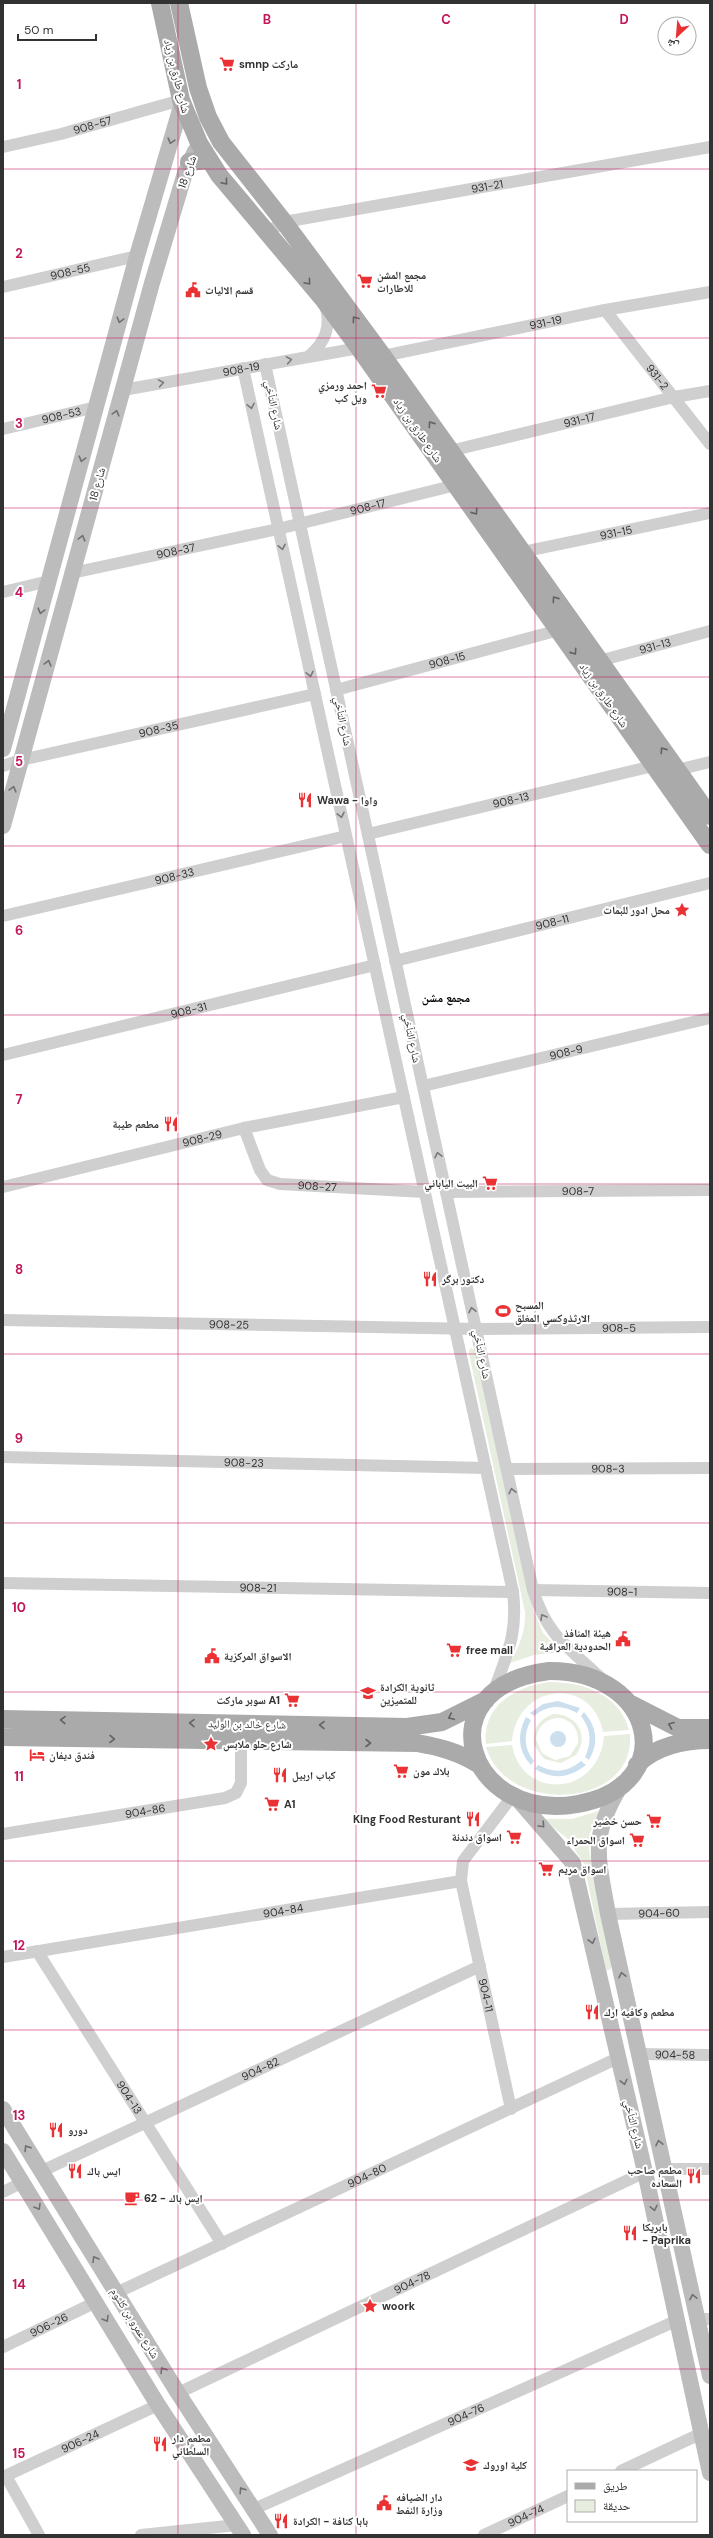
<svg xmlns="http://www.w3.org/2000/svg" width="713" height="2538" viewBox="0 0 713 2538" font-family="'DM Sans','Noto Naskh Arabic',sans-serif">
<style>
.green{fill:#e7eee0;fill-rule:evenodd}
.water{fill:#ccdfee}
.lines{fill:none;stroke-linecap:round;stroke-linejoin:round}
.street{stroke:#cfcfcf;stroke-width:12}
.secondary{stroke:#bcbcbc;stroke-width:16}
.primary{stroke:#aaa;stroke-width:18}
.oneway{stroke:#707070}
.oneway2{stroke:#626262}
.oneway3{stroke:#797979}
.grid{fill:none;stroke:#c2185b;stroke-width:1;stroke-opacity:0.55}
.labels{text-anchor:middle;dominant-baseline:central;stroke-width:4;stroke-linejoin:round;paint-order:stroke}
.poi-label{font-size:11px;font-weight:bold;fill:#323232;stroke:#fff;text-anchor:start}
.street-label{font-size:11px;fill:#323232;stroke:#fff}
.neighbourhood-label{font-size:12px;font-weight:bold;fill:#000;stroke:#fff}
.grid-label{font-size:13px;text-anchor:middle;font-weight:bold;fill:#c2185b;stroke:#fff;stroke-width:4;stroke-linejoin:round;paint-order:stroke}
</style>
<rect width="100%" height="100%" fill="#fff"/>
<path class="green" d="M471 1348 476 1351 533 1609 543 1633 562 1652 534 1655 510 1663C519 1647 526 1631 525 1612L469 1354V1350Z
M550 1682C584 1682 620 1695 629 1730L603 1732C592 1675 517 1683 512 1741L486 1744C482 1705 517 1686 550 1682Z
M554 1714C577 1714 590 1736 576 1755L561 1763 544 1759 534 1745C532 1729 539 1719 554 1714ZM560 1718C573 1721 579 1730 578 1743L570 1756 555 1760 542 1753 536 1739C538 1726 546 1718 560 1718Z
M630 1734C636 1809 506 1816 486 1747L512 1745C522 1801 599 1797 604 1736Z
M599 1811 589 1836V1850L612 1965 610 1970H606L605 1966 584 1864 568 1839 543 1819H572Z"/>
<path class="water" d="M558 1701 580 1708 577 1713C562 1704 547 1705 534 1716L530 1713 543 1704Z
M584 1712C597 1727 599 1743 589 1760L585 1757C592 1742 591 1729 581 1716Z
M526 1717 531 1720C523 1735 524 1749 534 1761L531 1765C518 1751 517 1734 526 1717Z
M550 1739a8 8 0 1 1 16 0a8 8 0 1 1-16 0Z
M581 1761 586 1765C570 1778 553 1780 535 1769L538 1765C554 1774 568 1772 581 1761Z"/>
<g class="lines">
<g class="street">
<path id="s1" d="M3 147 61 134 181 100"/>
<path id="s2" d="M267 232 284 222 710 147"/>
<path id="s3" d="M3 287 137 256"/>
<path id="s4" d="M605 310 710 444"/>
<path id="s5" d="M383 356 605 310 710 292"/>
<path d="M308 357C325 343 332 327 325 305"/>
<path d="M265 364 533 1590C548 1638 569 1647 603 1680"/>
<path d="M243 368 513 1592C518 1635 507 1654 493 1693"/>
<path id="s6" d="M123 390 359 348"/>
<path id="s7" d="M3 429 96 407"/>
<path id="s8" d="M450 451 674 397 710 391"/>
<path id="s9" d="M522 552 710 513"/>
<path id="s10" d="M72 573 278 529 456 485"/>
<path d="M3 592 49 581"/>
<path id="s11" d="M599 661 710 631"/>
<path id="s12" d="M336 690 559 630"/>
<path id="s13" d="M3 766 21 760 315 694"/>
<path d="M677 770 710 762"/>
<path id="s14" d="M368 834 653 766"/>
<path id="s15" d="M3 916 346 836"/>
<path id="s16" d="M395 961 710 883"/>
<path id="s17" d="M3 1055 375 965"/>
<path id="s18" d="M423 1086 710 1018"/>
<path id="s19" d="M244 1128 260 1170 267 1180 280 1184 425 1192"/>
<path id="s20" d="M3 1187 244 1128 404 1097"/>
<path id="s21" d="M446 1192 710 1190"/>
<path id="s22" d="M3 1320 476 1329 710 1327"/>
<path id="s23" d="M3 1457 486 1468"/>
<path id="s24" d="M507 1469 710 1468"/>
<path id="s25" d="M3 1583 513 1592"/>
<path id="s26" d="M533 1590 710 1593"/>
<path id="s27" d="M3 1834 225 1798 236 1793 241 1783V1742"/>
<path id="s28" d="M461 1881 511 2109"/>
<path id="s29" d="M608 1914 710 1912"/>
<path id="s30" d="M37 1951 222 2244"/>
<path id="s31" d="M3 1957 461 1881 463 1861 513 1795"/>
<path id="s32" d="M639 2054 710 2055"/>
<path d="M664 2169H710"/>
<path id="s33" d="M42 2171 480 1966"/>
<path d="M3 2192 23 2182"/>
<path id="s34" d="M116 2293 618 2058"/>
<path d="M698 2319H710"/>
<path id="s35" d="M3 2347 96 2302"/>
<path id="s36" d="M178 2393 645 2172"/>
<path d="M621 2471 702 2433"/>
<path d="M6 2476 39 2535"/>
<path id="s37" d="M3 2477 158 2405"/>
<path id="s38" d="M254 2509 678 2320"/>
<path d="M141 2535 237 2525"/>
<path id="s39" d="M484 2535 568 2496"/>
</g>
<path class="secondary" d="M3 749 137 256 182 103
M3 826 152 283 185 173 195 151
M622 1784C589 1836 598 1857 608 1914L710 2376
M515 1796 573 1863 645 2172 710 2473
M3 2109 178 2393 270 2535
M3 2151 158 2405 243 2535"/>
<path class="primary" d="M160 3 181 100 199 143 219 175 323 299 359 348 710 845
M179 3 198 88 208 117 221 142 284 222 383 356 710 816
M189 162 209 160
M549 1671C655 1670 682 1785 578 1804 467 1824 422 1687 549 1671Z
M631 1704 678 1728H710
M3 1719 407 1727 442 1722 486 1700
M3 1737 417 1743C440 1747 458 1752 478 1764
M637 1765C655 1746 685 1740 710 1740"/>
</g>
<defs><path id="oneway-chevron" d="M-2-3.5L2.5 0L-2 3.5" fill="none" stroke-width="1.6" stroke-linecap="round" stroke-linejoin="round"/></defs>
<g class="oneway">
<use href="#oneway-chevron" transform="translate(171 141) rotate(106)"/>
<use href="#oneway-chevron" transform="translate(120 320) rotate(105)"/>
<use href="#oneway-chevron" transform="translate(116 413) rotate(-75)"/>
<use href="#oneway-chevron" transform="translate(82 459) rotate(105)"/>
<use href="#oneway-chevron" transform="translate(82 538) rotate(-75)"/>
<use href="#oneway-chevron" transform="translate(41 611) rotate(105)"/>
<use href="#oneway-chevron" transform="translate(48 663) rotate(-75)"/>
<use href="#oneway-chevron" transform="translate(13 789) rotate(-75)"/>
<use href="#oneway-chevron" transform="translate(542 1825) rotate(47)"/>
<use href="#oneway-chevron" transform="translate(592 1941) rotate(77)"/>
<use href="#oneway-chevron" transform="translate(622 1975) rotate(-102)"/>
<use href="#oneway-chevron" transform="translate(624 2082) rotate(76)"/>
<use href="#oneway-chevron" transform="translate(659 2143) rotate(-102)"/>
<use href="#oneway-chevron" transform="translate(27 2148) rotate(-122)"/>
<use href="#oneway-chevron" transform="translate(38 2207) rotate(59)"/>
<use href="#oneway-chevron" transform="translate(654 2208) rotate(78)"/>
<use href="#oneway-chevron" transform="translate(95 2259) rotate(-121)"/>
<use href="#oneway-chevron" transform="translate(693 2297) rotate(-102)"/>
<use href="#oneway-chevron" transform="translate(106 2319) rotate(59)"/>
<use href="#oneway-chevron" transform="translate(163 2370) rotate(-122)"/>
<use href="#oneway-chevron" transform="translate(242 2490) rotate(-123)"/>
</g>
<g class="oneway2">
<use href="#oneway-chevron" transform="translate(225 182) rotate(50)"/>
<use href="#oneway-chevron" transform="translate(308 282) rotate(50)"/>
<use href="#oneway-chevron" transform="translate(355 319) rotate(-126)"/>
<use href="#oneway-chevron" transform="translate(431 424) rotate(-125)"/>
<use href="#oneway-chevron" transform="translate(475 512) rotate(55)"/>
<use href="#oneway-chevron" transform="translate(555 599) rotate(-125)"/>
<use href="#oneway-chevron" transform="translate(574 652) rotate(55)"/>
<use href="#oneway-chevron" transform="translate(663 750) rotate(-125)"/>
<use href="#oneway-chevron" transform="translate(451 1717) rotate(155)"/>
<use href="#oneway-chevron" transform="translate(63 1720) rotate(-179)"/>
<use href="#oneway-chevron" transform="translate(192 1723) rotate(-179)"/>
<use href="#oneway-chevron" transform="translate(322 1725) rotate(-179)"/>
<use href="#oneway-chevron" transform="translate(671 1725) rotate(-159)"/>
<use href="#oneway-chevron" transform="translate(112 1739) rotate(1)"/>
<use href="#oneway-chevron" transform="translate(368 1743)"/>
</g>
<g class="oneway3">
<use href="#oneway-chevron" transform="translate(289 360) rotate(-10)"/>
<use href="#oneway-chevron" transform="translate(161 383) rotate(-10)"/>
<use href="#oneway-chevron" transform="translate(251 406) rotate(78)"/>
<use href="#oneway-chevron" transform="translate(282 547) rotate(78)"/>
<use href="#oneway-chevron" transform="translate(310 674) rotate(78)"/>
<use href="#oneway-chevron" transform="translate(341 815) rotate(78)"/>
<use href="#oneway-chevron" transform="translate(438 1155) rotate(-102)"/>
<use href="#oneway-chevron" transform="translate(472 1310) rotate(-102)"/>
<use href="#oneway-chevron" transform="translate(512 1491) rotate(-103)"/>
<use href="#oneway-chevron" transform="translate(543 1617) rotate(-120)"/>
</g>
<path class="grid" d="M178 3V2535M356 3V2535M535 3V2535M3 169H710M3 338H710M3 508H710M3 677H710M3 846H710M3 1015H710M3 1184H710M3 1354H710M3 1523H710M3 1692H710M3 1861H710M3 2030H710M3 2200H710M3 2369H710"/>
<defs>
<g id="supermarket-bare" transform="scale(1.2)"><path d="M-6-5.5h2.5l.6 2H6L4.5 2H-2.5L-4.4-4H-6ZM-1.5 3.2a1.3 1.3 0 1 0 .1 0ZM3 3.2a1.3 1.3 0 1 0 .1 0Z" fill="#ea3235" stroke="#fff" stroke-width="2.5" paint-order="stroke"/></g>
<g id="civic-bare" transform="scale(1.2)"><path d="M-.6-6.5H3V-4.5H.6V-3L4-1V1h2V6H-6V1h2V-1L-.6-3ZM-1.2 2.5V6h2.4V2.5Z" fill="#ea3235" stroke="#fff" stroke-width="2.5" paint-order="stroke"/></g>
<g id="restaurant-bare" transform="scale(1.2)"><path d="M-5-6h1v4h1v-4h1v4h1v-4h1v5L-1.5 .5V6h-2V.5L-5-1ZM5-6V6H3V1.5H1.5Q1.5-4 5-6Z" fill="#ea3235" stroke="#fff" stroke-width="2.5" paint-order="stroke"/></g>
<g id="sight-bare" transform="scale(1.2)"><path d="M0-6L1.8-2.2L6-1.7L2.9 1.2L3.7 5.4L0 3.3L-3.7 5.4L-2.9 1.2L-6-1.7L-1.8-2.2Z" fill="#ea3235" stroke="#fff" stroke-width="2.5" paint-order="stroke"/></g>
<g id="stadium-bare" transform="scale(1.2)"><path d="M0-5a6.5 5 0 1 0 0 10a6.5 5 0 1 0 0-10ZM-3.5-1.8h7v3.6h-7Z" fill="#ea3235" stroke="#fff" stroke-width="2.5" paint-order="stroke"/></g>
<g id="school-bare" transform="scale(1.2)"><path d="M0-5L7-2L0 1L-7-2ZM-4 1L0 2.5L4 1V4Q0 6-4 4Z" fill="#ea3235" stroke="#fff" stroke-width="2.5" paint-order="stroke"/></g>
<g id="hotel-bare" transform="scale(1.2)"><path d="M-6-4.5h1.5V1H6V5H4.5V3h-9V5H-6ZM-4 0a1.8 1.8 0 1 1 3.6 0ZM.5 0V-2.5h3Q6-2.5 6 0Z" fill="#ea3235" stroke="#fff" stroke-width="2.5" paint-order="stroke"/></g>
<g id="cafe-bare" transform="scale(1.2)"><path d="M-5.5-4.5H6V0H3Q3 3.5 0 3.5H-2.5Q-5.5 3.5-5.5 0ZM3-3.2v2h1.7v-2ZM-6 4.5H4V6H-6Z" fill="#ea3235" stroke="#fff" stroke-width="2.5" paint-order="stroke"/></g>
<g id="university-bare" transform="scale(1.2)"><path d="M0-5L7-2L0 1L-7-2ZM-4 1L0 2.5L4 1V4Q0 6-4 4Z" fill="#ea3235" stroke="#fff" stroke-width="2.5" paint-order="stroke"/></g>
</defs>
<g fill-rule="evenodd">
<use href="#supermarket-bare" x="227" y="64"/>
<use href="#supermarket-bare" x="365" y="281"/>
<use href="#civic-bare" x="193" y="290"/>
<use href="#supermarket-bare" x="379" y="391"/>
<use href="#restaurant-bare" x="305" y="800"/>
<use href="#sight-bare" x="682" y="910"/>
<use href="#restaurant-bare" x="171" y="1124"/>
<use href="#supermarket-bare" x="490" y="1183"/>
<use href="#restaurant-bare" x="430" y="1279"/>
<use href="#stadium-bare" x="503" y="1311"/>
<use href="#civic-bare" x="623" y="1639"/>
<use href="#supermarket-bare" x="454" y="1650"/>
<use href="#civic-bare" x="212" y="1656"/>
<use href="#school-bare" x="368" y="1693"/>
<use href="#supermarket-bare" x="292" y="1700"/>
<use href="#sight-bare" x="211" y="1744"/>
<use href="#hotel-bare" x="37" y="1755"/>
<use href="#supermarket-bare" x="401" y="1771"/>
<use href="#restaurant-bare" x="280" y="1775"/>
<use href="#supermarket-bare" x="272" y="1804"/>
<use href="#restaurant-bare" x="473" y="1819"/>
<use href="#supermarket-bare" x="654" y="1821"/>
<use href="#supermarket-bare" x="514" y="1837"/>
<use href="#supermarket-bare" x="637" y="1840"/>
<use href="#supermarket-bare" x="546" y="1869"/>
<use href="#restaurant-bare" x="592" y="2012"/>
<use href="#restaurant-bare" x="56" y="2130"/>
<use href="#restaurant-bare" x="75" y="2171"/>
<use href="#restaurant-bare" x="694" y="2176"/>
<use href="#cafe-bare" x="132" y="2198"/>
<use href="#restaurant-bare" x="630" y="2233"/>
<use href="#sight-bare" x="370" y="2306"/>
<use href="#restaurant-bare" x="160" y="2444"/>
<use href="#university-bare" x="471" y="2465"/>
<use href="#civic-bare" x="384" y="2503"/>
<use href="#restaurant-bare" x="281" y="2521"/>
</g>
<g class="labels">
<g class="poi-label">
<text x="239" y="64">smnp ماركت</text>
<text x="377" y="275">مجمع المشن<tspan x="377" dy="13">للاطارات</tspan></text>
<text x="205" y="290">قسم الاليات</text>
<text x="367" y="385" text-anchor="end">احمد ورمزي<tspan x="367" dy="13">ويل كب</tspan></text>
<text x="317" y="800">Wawa - واوا</text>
<text x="670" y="910" text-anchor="end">محل ادور للبمات</text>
<text x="159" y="1124" text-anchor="end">مطعم طيبة</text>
<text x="478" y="1183" text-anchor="end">البيت الياباني</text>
<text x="442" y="1279">دكتور برگر</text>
<text x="515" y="1305">المسبح<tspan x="515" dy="13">الارثذوكسي المغلق</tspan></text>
<text x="611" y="1633" text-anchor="end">هيئة المنافذ<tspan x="611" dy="13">الحدودية العراقية</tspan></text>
<text x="466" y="1650">free mall</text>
<text x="224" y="1656">الاسواق المركزية</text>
<text x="380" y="1687">ثانوية الكرادة<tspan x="380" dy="13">للمتميزين</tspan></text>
<text x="280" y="1700" text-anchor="end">سوبر ماركت A1</text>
<text x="223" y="1744">شارع حلو ملابس</text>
<text x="49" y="1755">فندق ديفان</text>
<text x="413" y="1771">بلاك مون</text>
<text x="292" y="1775">كباب اربيل</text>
<text x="284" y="1804">A1</text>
<text x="461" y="1819" text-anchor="end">King Food Resturant</text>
<text x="642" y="1821" text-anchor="end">حسن خضير</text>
<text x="502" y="1837" text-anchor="end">اسواق دندنة</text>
<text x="625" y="1840" text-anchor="end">اسواق الحمراء</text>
<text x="558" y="1869">اسواق مريم</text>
<text x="604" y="2012">مطعم وكافيه ارك</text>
<text x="68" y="2130">دورو</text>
<text x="682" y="2170" text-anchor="end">مطعم صاحب<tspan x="682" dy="13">السعاده</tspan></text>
<text x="87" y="2171">ايس باك</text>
<text x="144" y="2198">ايس باك - 62</text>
<text x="642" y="2227">بابريكا<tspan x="642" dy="13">- Paprika</tspan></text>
<text x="382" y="2306">woork</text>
<text x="172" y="2438">مطعم دار<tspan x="172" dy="13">السلطاني</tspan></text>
<text x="483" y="2465">كلية اوروك</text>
<text x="396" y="2497">دار الضيافه<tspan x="396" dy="13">وزارة النفط</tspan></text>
<text x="293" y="2521">بابا كنافة - الكرادة</text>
</g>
<g class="street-label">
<text transform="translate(177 76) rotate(76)">شارع طارق بن زياد</text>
<text stroke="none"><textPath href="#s1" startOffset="92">908-57</textPath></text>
<text transform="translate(187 172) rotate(-70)">شارع 18</text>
<text stroke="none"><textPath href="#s2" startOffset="226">931-21</textPath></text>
<text stroke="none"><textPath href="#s3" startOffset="69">908-55</textPath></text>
<text stroke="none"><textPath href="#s5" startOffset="166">931-19</textPath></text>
<text stroke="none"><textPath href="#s6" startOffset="120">908-19</textPath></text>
<text stroke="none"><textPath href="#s4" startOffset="85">931-2</textPath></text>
<text transform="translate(274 405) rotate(78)">شارع التآخي</text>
<text stroke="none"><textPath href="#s7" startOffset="60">908-53</textPath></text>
<text stroke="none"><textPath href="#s8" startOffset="133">931-17</textPath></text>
<text transform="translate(418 430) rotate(55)">شارع طارق بن زياد</text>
<text transform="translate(97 484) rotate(-75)">شارع 18</text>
<text stroke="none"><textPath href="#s10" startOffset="303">908-17</textPath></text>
<text stroke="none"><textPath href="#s9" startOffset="96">931-15</textPath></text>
<text stroke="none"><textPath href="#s10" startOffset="106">908-37</textPath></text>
<text stroke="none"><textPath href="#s11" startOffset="58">931-13</textPath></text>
<text stroke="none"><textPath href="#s12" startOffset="115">908-15</textPath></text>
<text transform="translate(604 695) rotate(55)">شارع طارق بن زياد</text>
<text transform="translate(343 721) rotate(78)">شارع التآخي</text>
<text stroke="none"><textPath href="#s13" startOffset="160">908-35</textPath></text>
<text stroke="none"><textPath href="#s14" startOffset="147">908-13</textPath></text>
<text stroke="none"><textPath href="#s15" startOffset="176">908-33</textPath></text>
<text stroke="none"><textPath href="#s16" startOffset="162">908-11</textPath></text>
<text stroke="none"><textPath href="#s17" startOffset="191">908-31</textPath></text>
<text transform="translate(412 1038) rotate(78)">شارع التآخي</text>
<text stroke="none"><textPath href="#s18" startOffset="147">908-9</textPath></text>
<text stroke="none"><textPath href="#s20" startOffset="205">908-29</textPath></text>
<text stroke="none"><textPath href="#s19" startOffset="108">908-27</textPath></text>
<text stroke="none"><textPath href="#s21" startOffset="132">908-7</textPath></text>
<text stroke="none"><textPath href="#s22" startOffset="226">908-25</textPath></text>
<text stroke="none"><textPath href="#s22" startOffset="616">908-5</textPath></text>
<text transform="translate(482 1354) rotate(78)">شارع التآخي</text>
<text stroke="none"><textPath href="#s23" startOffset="241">908-23</textPath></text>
<text stroke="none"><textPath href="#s24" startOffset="101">908-3</textPath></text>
<text stroke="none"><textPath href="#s25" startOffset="255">908-21</textPath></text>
<text stroke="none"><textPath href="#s26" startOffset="89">908-1</textPath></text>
<text transform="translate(247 1724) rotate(1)">شارع خالد بن الوليد</text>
<text stroke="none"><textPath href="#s27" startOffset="144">904-86</textPath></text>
<text stroke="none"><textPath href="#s31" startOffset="284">904-84</textPath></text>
<text stroke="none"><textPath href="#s29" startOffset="51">904-60</textPath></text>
<text stroke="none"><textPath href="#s28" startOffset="117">904-11</textPath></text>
<text stroke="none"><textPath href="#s32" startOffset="36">904-58</textPath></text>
<text stroke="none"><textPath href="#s33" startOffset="241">904-82</textPath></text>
<text stroke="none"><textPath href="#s30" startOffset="173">904-13</textPath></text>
<text transform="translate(634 2124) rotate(76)">شارع التآخي</text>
<text stroke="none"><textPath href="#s34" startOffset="277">904-80</textPath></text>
<text stroke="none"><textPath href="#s36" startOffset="259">904-78</textPath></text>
<text transform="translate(135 2323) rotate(58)">شارع عمرو بن كلثوم</text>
<text stroke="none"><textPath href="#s35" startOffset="51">906-26</textPath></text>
<text stroke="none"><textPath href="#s38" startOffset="232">904-76</textPath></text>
<text stroke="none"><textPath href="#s37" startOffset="85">906-24</textPath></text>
<text stroke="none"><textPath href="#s39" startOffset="46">904-74</textPath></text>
</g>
<g class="neighbourhood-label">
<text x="446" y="998">مجمع مشن</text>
</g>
</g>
<g class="grid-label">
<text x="267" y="24">B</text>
<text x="446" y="24">C</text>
<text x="624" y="24">D</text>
<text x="19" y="89">1</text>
<text x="19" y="258">2</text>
<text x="19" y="428">3</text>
<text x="19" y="597">4</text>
<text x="19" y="766">5</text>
<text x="19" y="935">6</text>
<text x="19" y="1104">7</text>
<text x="19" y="1274">8</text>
<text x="19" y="1443">9</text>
<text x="19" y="1612">10</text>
<text x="19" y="1781">11</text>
<text x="19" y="1950">12</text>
<text x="19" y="2120">13</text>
<text x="19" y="2289">14</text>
<text x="19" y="2458">15</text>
</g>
<rect width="713" height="2538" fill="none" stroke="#323232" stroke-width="8"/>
<rect x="567" y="2470" width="130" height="52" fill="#ffffff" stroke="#adadad"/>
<rect x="575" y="2483" width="20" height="6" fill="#aaaaaa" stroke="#adadad"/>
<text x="603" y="2490" font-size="12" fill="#323232">طريق</text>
<rect x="575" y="2500" width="20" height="12" fill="#e7eee0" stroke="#adadad"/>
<text x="603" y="2510" font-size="12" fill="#323232">حديقة</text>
<g transform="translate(677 36) rotate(206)"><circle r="19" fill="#ffffff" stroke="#adadad"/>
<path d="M0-3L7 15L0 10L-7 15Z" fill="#ea3235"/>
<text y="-6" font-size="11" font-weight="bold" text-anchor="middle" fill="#323232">ش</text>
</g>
<path d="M18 34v6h78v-6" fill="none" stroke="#323232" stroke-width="2"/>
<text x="24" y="34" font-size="12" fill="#323232" stroke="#ffffff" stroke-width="3" paint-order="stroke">50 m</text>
</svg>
